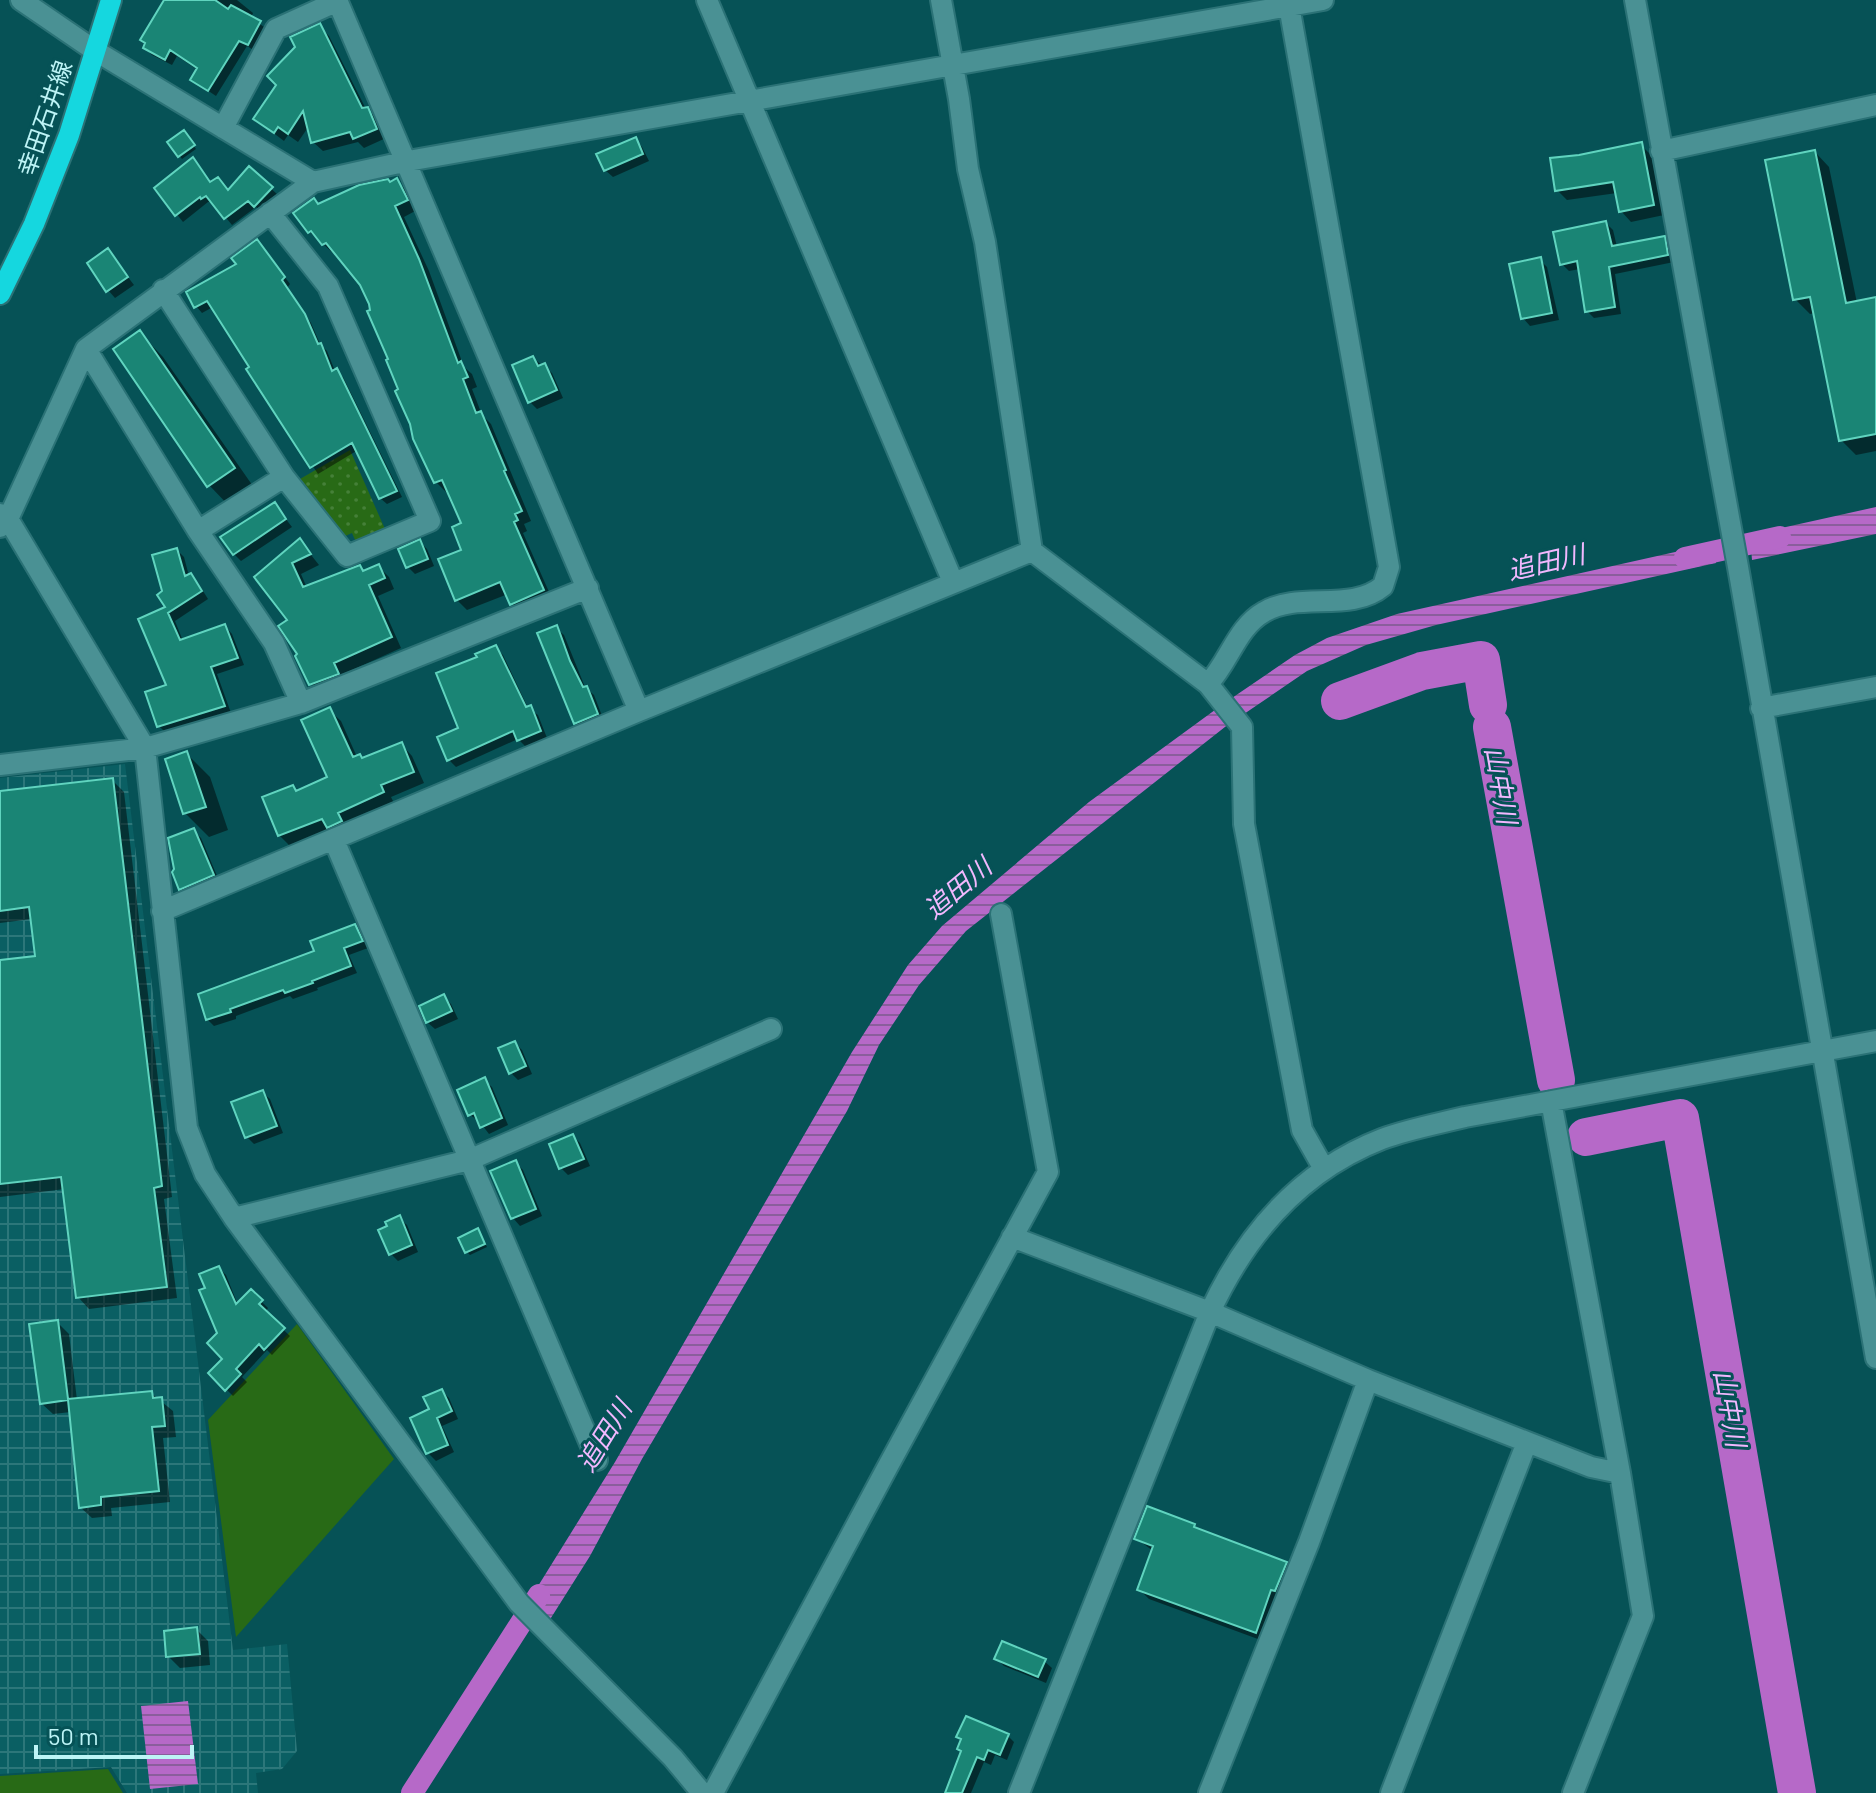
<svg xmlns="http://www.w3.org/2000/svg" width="1876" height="1793" viewBox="0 0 1876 1793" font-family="Barlow,'Noto Sans JP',sans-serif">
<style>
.industrial{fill:url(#industrial-grid)}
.grass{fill:#286a16}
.park{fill:url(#park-dots)}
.water{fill:url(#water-rules)}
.shadow{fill:#0007}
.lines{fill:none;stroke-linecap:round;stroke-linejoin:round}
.canal{stroke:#b669c8;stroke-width:22}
.river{stroke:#b669c8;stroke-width:38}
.building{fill:#1a8575;stroke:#60d4bf;stroke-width:2}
.minor-casing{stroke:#2b7276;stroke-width:24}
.major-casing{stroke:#2b7276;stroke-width:24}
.minor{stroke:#4a9194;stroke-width:20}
.major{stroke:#15d7df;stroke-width:20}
.labels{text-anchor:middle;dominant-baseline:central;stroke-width:6;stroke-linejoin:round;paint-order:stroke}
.street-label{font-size:24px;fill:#bdf4f6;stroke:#065256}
.water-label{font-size:26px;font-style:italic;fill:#f1b8fe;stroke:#065256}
</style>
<defs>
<pattern id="industrial-grid" width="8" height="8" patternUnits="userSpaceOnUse" patternTransform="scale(2)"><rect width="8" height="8" fill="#0a5f63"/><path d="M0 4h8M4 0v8" fill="none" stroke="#2c777a"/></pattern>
<pattern id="park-dots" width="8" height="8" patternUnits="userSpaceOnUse" patternTransform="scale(2)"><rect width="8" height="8" fill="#286a16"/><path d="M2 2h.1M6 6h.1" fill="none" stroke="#458038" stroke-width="1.8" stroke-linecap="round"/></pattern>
<pattern id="water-rules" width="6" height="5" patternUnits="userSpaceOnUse" patternTransform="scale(2)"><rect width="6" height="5" fill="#b669c8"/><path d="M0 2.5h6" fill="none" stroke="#8a5e9c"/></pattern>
</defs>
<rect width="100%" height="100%" fill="#065256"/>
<path class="industrial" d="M125 764 233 1650 287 1644 297 1751 282 1769 256 1773 258 1793H127L111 1767 0 1774V778Z"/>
<path class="grass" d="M297 1324 394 1459 236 1637 208 1420Z
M108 1769 123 1793H0V1776Z"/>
<path class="park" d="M350 450 385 529 356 542 352 533 343 537 300 479Z"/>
<path class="water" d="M1876 507V534L1752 560 1750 535Z
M1711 544 1716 563 1436 625 1366 645 1307 671 1244 714 1229 700 1295 655 1327 638 1397 614Z
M1219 707 1230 723 966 931 919 985 879 1045 847 1111 642 1459 590 1556 549 1621 530 1599 615 1462 852 1052 908 965 942 926 1089 802Z
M188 1701 198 1784 150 1789 141 1706Z"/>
<path class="shadow" d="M166 0H237L253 13 251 18 267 29 255 51 247 46 216 96 192 80 198 70 177 56 172 65 152 55 145 48Z
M319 26 329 36 366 109 378 119 386 138 364 148 358 142 323 151 313 142 309 126 298 142 288 135 284 141 255 119Z
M186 135 196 149 182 159 169 142Z
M635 139 642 147 649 161 613 177 605 170Z
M1641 145 1651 155 1664 215 1631 222 1621 211 1617 193 1567 200 1557 190Z
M1815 152 1829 167 1857 303 1876 299V451L1856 455 1841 440 1816 313 1810 314 1795 299Z
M250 169 278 195 262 212 256 207 232 225 213 202H208L183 222 156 188 211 184 228 192Z
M397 181 407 191 417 210 404 217 429 271 464 367 472 374 477 387 472 389 482 415 491 424 531 521 524 524 527 531 523 533 553 601 523 614 512 604 508 594 467 610 456 599 464 551V524L449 491 447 493 436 482 362 284 337 253 334 254 310 232 296 213Z
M1606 223 1613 230 1617 247 1664 238 1671 245 1674 262 1615 274 1621 314 1594 318 1587 311 1580 269 1569 271 1562 264Z
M263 248 290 284 287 288 311 323 320 344 327 351 335 371 343 377 402 497 387 504 380 498 358 450 318 474 249 370 252 368 213 307 202 313 196 306Z
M108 251 134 285 115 298 108 290Z
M1540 260 1547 267 1559 320 1530 326 1523 318Z
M140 333 163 357 257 492 232 509 209 485Z
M533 358 552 373 563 398 537 409 530 402Z
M275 505 292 527 241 561 234 554Z
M300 541 319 565 301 574 307 588 359 567 365 573 378 566 389 577 394 589 378 596 401 648 343 674 348 684 321 694 311 684 290 620 256 577Z
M420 542 427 549 434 566 415 574 408 567Z
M177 550 184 557 189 576 198 583 208 599 175 621 183 641 225 626 232 634 244 665 217 674 231 713 166 733 159 726 168 686V608L164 592Z
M556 628 564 635 585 687 594 695 604 721 583 730 576 723Z
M495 647 503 655 528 708 538 715 547 738 526 747 518 739 456 767 449 760 461 729 479 658Z
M329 710 341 721 357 757 363 760 401 744 412 756 424 783 391 797 394 803 291 847 279 835 293 787 298 792 330 778Z
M187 754 210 777 228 830 209 837 185 813Z
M112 780 124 792 172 1197 164 1199 177 1298 89 1309 78 1297 65 1189 0 1197V962L37 957 32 919 0 923V794Z
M194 831 201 838 220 883 188 896 181 889Z
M355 926 362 933 368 948 349 955 357 973 317 988 318 990 293 999 290 996 236 1016V1019L214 1026 207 1019 317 953Z
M444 997 451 1004 458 1019 435 1029 427 1022Z
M515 1043 522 1050 532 1074 518 1080 511 1073Z
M484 1080 492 1087 508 1125 489 1134 479 1121 470 1115Z
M262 1092 270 1099 283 1133 254 1144 247 1137Z
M573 1136 580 1143 590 1166 568 1175 561 1168Z
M515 1162 523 1170 542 1216 520 1226 513 1218Z
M399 1218 407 1225 418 1252 398 1261 391 1254 389 1227Z
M478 1231 487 1247 470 1255 467 1252Z
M219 1268 226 1275 238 1305 251 1291 268 1308 265 1312 290 1336 272 1355 267 1350 242 1377 247 1382 233 1396 210 1373 225 1359 207 1289Z
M57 1322 69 1334 77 1400 151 1393 173 1411 176 1437 163 1438 170 1502 111 1508 112 1516 92 1518 80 1507 71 1412 53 1414 41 1403Z
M442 1391 449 1398 458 1419 442 1426 454 1452 436 1461 428 1453 412 1419 431 1410Z
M1194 1526 1199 1532 1286 1564 1296 1574 1266 1642 1149 1599 1139 1589 1153 1551 1136 1538Z
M196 1629 208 1641 210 1665 180 1668 168 1656Z
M997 1659 1044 1661 1052 1668 1046 1683 1004 1666Z
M1008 1736 1014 1742 1007 1760 995 1755 991 1765 984 1762 971 1793H947L962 1752V1741L959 1737Z"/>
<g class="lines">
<path class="canal" d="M1685 558 1780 537
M412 1793 539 1595"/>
<path class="river" d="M1340 701 1422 671 1481 660 1488 705
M1492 727 1556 1080
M1586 1137 1680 1118 1797 1793"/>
</g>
<path class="building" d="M164 0H215L228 9 231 5 261 21 248 45 239 41 208 91 190 80 197 68 170 50 165 60 143 48 145 43 140 40Z
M320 23 362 108 368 107 377 129 353 139 350 132 311 143 303 111 288 134 278 127 274 133 253 119 276 85 267 76 295 47 290 37Z
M184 130 195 145 178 157 167 142Z
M636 137 643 154 604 171 596 154Z
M1642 142 1654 205 1619 212 1613 182 1555 191 1550 158 1579 155Z
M1815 150 1846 303 1876 297V434L1839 441 1810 297 1793 300 1765 160Z
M193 157 210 182 218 177 228 190 249 166 273 187 254 207 248 201 224 219 206 196 201 199 200 197 175 216 154 188Z
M397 178 408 200 395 206 419 259 458 363 461 361 468 377 463 379 476 413 481 411 506 470 504 471 522 511 515 514 518 520 514 522 544 590 510 605 500 582 455 601 438 559 461 550 452 527 461 523 442 480 434 483 413 439 410 424 395 391 398 389 386 360 388 359 367 311 370 310 369 304 360 285 326 243 322 245 311 231 308 233 293 213 314 198 318 204 359 185 388 179 390 182Z
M1606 221 1612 246 1665 236 1668 255 1609 267 1615 307 1585 312 1577 261 1560 265 1553 232Z
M257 239 285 277 282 280 305 314 318 344 321 343 332 371 337 368 397 491 379 499 352 443 310 468 246 369 249 367 207 301 194 308 186 292 236 264 231 258Z
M108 248 128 277 106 292 87 263Z
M1541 257 1552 313 1521 319 1509 264Z
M140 330 235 468 207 487 113 349Z
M533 356 538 366 545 363 557 390 528 403 512 365Z
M275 502 286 519 233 555 220 537Z
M300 538 311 554 292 563 303 587 360 565 363 571 379 564 385 578 369 585 392 637 334 663 339 674 309 685 295 656 297 654 278 626 287 620 254 577Z
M420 539 428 559 406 568 398 549Z
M177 548 185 576 191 573 202 591 168 613 180 640 225 624 238 658 211 667 225 706 157 727 145 692 166 685 138 619 165 607 157 595 162 591 152 555Z
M557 625 570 661 583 687 587 686 598 714 574 724 537 633Z
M496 645 526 707 531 705 541 731 517 741 513 731 447 761 437 737 458 728 436 673 477 657 475 654Z
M330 707 353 757 360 754 362 758 402 742 414 772 381 785 384 792 338 813 342 821 327 828 322 819 278 836 262 797 293 785 296 791 327 777 301 720Z
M187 751 206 807 183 814 165 759Z
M113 778 162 1186 154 1188 167 1287 76 1298 61 1177 0 1184V960L35 956 29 907 0 911V791Z
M194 828 214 875 179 890 172 872 174 869 168 838Z
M355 924 363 941 344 948 351 966 312 981 313 983 285 993 283 990 230 1009 231 1012 206 1020 198 994 314 951 310 941Z
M444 994 452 1011 426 1023 419 1006Z
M515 1041 526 1066 509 1074 498 1048Z
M485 1077 502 1118 480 1128 474 1113 468 1116 457 1090Z
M263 1090 277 1126 245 1138 231 1102Z
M573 1134 584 1159 559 1169 549 1144Z
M516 1160 536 1209 511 1219 490 1171Z
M400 1215 412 1245 389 1255 378 1230 387 1226 385 1222Z
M478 1228 485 1244 465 1253 458 1238Z
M219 1266 236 1304 251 1289 263 1300 259 1304 285 1328 264 1350 259 1344 236 1369 241 1374 225 1391 208 1373 222 1359 207 1343 217 1333 199 1290 205 1288 199 1274Z
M58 1320 68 1399 152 1391 153 1398 162 1397 165 1426 152 1427 159 1491 101 1497V1505L79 1508 68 1400 40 1404 29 1324Z
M442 1389 452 1411 437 1418 448 1445 426 1454 410 1418 429 1409 423 1397Z
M1147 1506 1195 1524 1194 1527 1287 1562 1275 1591 1271 1590 1256 1633 1137 1590 1153 1546 1134 1539Z
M197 1627 200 1654 166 1657 164 1631Z
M1002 1641 1046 1659 1038 1677 994 1659Z
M966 1716 1009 1734 1000 1755 988 1750 984 1760 977 1757 962 1793H945L961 1751 957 1749 961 1739 956 1737Z"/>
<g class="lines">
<g class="minor-casing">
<path id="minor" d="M21 0 94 50 313 182
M337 0 639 711
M707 0 953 582
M941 0 959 99 968 169 985 242 1032 551 1208 684 1242 727 1244 824 1302 1130 1324 1169
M1635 0 1738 567 1876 1358
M223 128 276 29 338 1
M1661 151 1876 105
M163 290 284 477 347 556 430 521 328 286 270 213
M86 349 198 531 274 643 301 703
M0 514 8 519 145 748 187 1128 205 1174 234 1218 519 1603 673 1758 702 1793
M0 527 8 519 86 349 313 182 408 161 1323 0
M198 531 284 477
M1208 684C1229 662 1237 627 1264 612 1299 591 1351 613 1383 586L1389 567 1288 0
M1761 708 1876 687
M0 765 145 748 301 703 588 588
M334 840 597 1460
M162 911 639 711 1032 551
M1551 1101 1620 1473 1643 1616 1573 1793
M234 1218 469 1160 771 1029
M1012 1237 1210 1312 1368 1380 1527 1442 1591 1467 1620 1473
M713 1793 887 1468 1048 1172 1001 914
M1019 1793 1210 1312C1246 1234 1300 1171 1382 1139 1409 1129 1437 1124 1465 1117L1876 1041
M1209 1793 1309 1542 1368 1380
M1391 1793 1527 1442"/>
</g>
<g class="major-casing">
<path id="major" d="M0 294 34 224 69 135 111 0"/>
</g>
<use href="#minor" class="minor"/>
<use href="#major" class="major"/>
</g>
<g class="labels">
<g class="street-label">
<text transform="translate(44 118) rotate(-71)">幸田石井線</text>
</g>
<g class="water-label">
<text transform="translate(1546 561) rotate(-13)">追田川</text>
<text transform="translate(1502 785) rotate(80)">山中川</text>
<text transform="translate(957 887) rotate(-40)">追田川</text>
<text transform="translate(1731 1408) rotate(80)">山中川</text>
<text transform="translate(603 1435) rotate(-58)">追田川</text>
</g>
</g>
<path d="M36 1745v12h156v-12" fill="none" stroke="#bdf4f6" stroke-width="4"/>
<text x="48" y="1745" font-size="24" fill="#bdf4f6" stroke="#065256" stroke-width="6" paint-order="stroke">50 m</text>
</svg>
